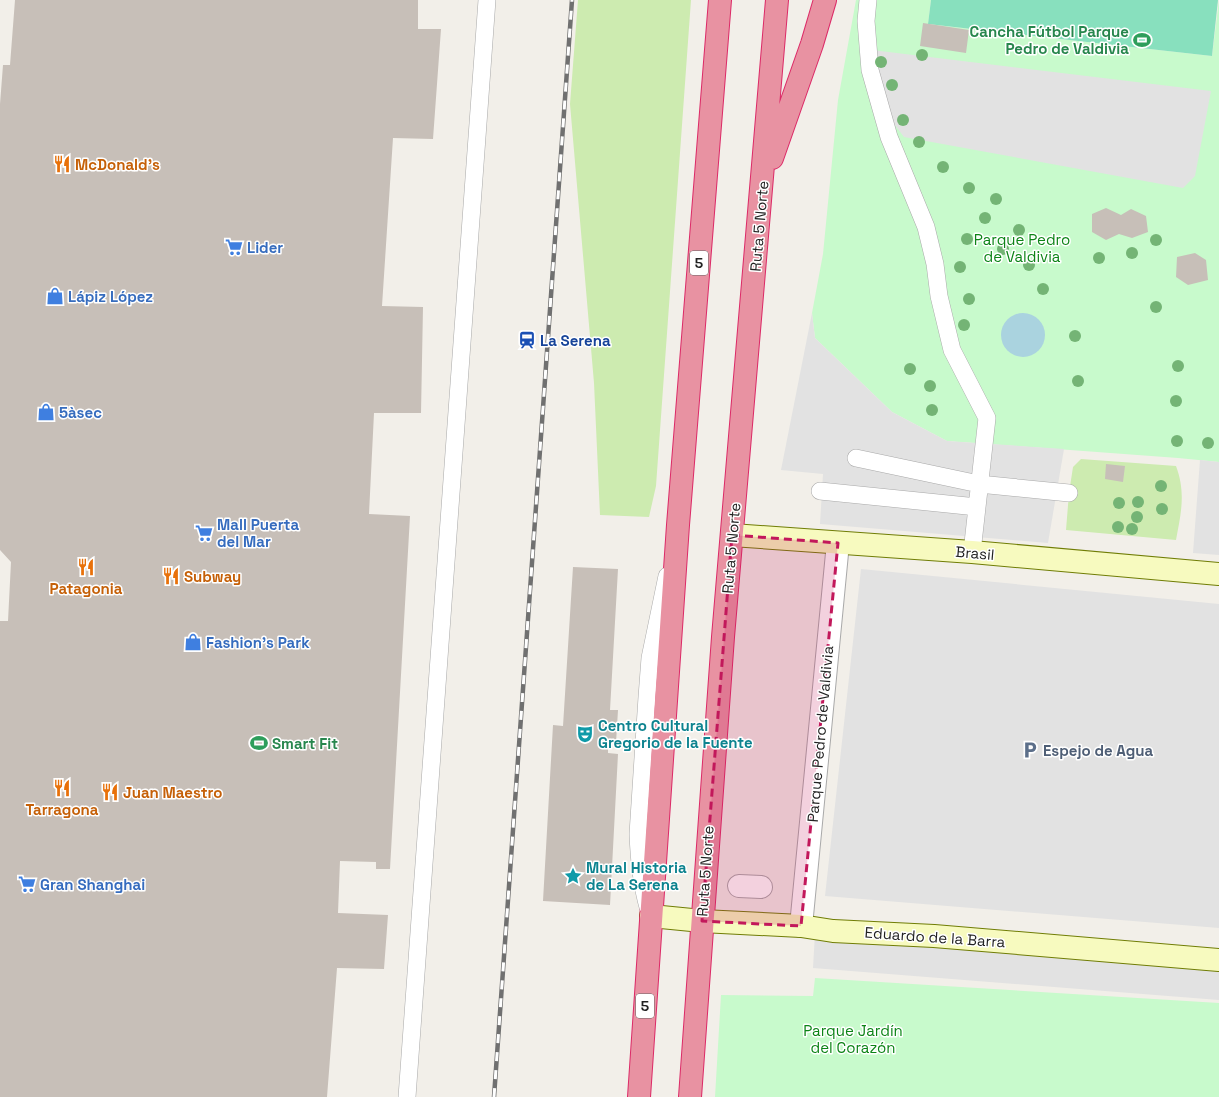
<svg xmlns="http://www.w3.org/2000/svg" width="1219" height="1097" viewBox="0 0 1219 1097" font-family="'Space Grotesk',sans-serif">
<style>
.grass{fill:#cdebb0}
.park{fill:#c8facc}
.pitch{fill:#88e0be}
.parking{fill:#e2e2e2}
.water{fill:#aad3df}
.building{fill:#c7bfb8}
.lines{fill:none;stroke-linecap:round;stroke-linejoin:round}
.lane-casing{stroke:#a9a9a9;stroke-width:18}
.street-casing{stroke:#a9a9a9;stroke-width:24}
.secondary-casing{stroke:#707d05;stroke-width:24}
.highway-casing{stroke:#dc2a67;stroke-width:24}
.lane{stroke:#fff;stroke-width:17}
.street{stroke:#fff;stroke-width:22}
.secondary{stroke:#f7fabf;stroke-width:22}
.highway{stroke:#e892a2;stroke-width:22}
.rail-casing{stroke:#707070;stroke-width:4.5}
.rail{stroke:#fff;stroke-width:3;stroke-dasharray:9;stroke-linecap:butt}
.tree{fill:#74b475}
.marked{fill:#c2185b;fill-opacity:0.2;stroke:#c2185b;stroke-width:3;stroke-dasharray:8 5;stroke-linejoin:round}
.labels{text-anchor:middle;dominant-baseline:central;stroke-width:3;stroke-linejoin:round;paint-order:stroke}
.shield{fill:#fff;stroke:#646464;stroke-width:1}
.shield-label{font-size:14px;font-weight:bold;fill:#222}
.leisure-label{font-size:15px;font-weight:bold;fill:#27864d;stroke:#fff;text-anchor:end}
.food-label{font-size:15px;font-weight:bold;fill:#c56008;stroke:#fff;text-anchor:start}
.street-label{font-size:15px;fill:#222;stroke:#fff}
.park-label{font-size:15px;fill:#0c8416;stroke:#fff}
.shop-label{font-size:15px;font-weight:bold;fill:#366cbe;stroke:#fff;text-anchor:start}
.transit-label{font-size:15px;font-weight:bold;fill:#164399;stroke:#fff;text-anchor:start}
.culture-label{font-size:15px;font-weight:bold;fill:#0d838f;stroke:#fff;text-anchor:start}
.service-label{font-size:15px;font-weight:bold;fill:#4e5e75;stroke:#fff;text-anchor:start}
</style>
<rect width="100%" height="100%" fill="#f2efe9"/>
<path class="grass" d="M578 0H691L656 486 649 517 600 515 594 383 570 104Z
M1081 459 1176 466C1186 493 1181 513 1176 540L1066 530 1069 493 1073 467Z"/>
<path class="park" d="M856 0H931L928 24 1212 56 1219 0V462L1178 458 947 441 892 412 815 338 812 313 823 254 838 100Z
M815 978 1219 1003V1097H715L721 995 813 996Z"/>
<path class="pitch" d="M931 0H1218L1212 56 928 24Z"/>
<path class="parking" d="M872 50 1211 91 1195 176 1183 188 904 137 891 120Z
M812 313 815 338 892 412 947 441 1064 449 1048 543 820 524 823 474 781 470Z
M1200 460 1219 462V555L1193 553Z
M861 569 1219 604V928L825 896Z
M815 933 1219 964V1000L813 968Z"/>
<path class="water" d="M1001 335a22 22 0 1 1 44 0a22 22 0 1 1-44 0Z"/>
<path class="building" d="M15 0H418V29H441L433 139 393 138 382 306 423 307 421 413H374L369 514 410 516 390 869H376V862L340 861 338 913 388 915 384 969 337 968 327 1097H0V621H8L11 562 0 550V104L3 65H10Z
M923 23 969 30 966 53 920 46Z
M1106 208 1121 215 1131 209 1146 216 1148 232 1132 238 1119 234 1106 240 1092 232V214Z
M1195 253 1206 260 1208 280 1188 285 1176 277 1177 257Z
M1106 464 1125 466 1123 482 1105 479Z
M573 567 618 569 610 710H618L616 743 608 742V753L618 754 610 905 543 901 553 725 563 726Z"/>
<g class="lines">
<g class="lane-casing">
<path id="lane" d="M868 0 866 21 870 70 889 137 926 227 935 264 939 296 952 350 987 418 972 552
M856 458 979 484 1069 493
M820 491 977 507
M648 907C641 883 639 859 638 834L647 697 650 658 667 576
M407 1097 487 0"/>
</g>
<g class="street-casing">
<path id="street" d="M739 886 761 887
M801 926 838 543"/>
</g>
<g class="secondary-casing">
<path id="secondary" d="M732 535 972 552 1219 574
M651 916 702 921 801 926 833 931 934 936 1219 960"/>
</g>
<g class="highway-casing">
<path id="highway" d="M772 158 812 44 825 0
M639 1097 678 525 720 0
M690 1097 723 637 777 0"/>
</g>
<use href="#lane" class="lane"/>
<use href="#street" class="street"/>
<use href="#secondary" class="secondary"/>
<use href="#highway" class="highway"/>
<g class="rail-casing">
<path id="rail" d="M494 1097 572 0"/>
</g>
<use href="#rail" class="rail"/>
</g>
<g class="tree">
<circle cx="922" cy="55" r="6"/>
<circle cx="881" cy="62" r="6"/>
<circle cx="892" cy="85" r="6"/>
<circle cx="903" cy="120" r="6"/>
<circle cx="919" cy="142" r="6"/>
<circle cx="943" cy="167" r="6"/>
<circle cx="969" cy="188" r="6"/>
<circle cx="996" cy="199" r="6"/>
<circle cx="985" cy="218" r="6"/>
<circle cx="1019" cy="230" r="6"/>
<circle cx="967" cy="239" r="6"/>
<circle cx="1156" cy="240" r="6"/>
<circle cx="1003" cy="249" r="6"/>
<circle cx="1132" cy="253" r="6"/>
<circle cx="1099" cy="258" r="6"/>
<circle cx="1029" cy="265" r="6"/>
<circle cx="960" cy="267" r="6"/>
<circle cx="1043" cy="289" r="6"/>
<circle cx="969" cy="299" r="6"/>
<circle cx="1156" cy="307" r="6"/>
<circle cx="964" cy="325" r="6"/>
<circle cx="1075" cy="336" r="6"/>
<circle cx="1178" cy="366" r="6"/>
<circle cx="910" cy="369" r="6"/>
<circle cx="1078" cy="381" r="6"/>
<circle cx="930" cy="386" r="6"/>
<circle cx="1176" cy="401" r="6"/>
<circle cx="932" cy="410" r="6"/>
<circle cx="1177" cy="441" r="6"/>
<circle cx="1208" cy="443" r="6"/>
<circle cx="1161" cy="486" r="6"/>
<circle cx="1138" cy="502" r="6"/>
<circle cx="1119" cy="503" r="6"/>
<circle cx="1162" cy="509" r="6"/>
<circle cx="1137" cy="517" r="6"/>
<circle cx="1118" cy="527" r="6"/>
<circle cx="1132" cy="529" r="6"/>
</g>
<path class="marked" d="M732 535 838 543 801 926 702 921Z"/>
<defs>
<g id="stadium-bare" transform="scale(1.38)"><path d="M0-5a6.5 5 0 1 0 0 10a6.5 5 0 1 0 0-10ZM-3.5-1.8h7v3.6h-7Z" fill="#2e9e5b" stroke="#fff" stroke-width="2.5" paint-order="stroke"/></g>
<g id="restaurant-bare" transform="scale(1.38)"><path d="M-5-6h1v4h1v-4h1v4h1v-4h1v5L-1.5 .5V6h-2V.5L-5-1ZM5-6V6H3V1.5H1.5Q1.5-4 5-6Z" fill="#e8710a" stroke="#fff" stroke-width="2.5" paint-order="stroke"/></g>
<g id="supermarket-bare" transform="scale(1.38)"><path d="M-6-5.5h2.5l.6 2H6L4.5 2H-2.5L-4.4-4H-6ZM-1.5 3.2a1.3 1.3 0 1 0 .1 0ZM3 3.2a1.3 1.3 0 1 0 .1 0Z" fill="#3f7fe0" stroke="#fff" stroke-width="2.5" paint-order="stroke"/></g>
<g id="shop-bare" transform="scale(1.38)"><path d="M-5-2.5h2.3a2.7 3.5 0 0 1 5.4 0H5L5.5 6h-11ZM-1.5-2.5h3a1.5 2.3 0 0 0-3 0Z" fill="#3f7fe0" stroke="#fff" stroke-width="2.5" paint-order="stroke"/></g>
<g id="station-bare" transform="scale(1.38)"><path d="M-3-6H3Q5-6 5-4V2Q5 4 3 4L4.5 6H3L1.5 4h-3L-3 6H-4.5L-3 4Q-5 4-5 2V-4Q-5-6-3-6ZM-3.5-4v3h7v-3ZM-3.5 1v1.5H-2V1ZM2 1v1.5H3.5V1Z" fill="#1a4fb4" stroke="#fff" stroke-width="2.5" paint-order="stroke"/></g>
<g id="theatre-bare" transform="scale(1.38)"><path d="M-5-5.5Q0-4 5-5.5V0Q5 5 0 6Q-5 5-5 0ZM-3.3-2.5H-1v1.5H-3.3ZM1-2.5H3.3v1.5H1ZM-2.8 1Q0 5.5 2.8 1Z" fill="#0f9aa8" stroke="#fff" stroke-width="2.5" paint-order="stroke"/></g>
<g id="parking-bare" transform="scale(1.38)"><path d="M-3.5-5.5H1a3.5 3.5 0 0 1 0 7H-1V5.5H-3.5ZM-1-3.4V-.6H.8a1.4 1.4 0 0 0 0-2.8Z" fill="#5c6f8a" stroke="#fff" stroke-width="2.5" paint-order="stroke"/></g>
<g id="sight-bare" transform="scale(1.38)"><path d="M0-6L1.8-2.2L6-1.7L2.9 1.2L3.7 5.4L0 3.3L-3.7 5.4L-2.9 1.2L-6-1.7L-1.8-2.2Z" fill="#0f9aa8" stroke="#fff" stroke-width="2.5" paint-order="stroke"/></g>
</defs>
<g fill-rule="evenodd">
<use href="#stadium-bare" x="1142" y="40"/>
<use href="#restaurant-bare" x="62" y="164"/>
<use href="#supermarket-bare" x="234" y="247"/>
<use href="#shop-bare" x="55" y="296"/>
<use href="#station-bare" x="527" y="340"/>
<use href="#shop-bare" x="46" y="412"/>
<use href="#supermarket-bare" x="204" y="533"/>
<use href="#restaurant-bare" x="86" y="567"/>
<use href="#restaurant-bare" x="171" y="576"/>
<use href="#shop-bare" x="193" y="642"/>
<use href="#theatre-bare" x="585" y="734"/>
<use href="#stadium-bare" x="259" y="743"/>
<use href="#parking-bare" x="1030" y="750"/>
<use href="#restaurant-bare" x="62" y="788"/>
<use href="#restaurant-bare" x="110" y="792"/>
<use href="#sight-bare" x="573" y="876"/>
<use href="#supermarket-bare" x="27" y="884"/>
</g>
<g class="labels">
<g class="shield">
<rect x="690" y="251" width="18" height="24" rx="3"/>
<rect x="636" y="994" width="18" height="24" rx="3"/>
</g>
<g class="shield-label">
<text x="699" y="263">5</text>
<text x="645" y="1006">5</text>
</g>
<g class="leisure-label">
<text x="1129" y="31">Cancha Fútbol Parque<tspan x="1129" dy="17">Pedro de Valdivia</tspan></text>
<text x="272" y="743" text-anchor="start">Smart Fit</text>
</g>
<g class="food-label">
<text x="75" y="164">McDonald's</text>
<text x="184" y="576">Subway</text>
<text x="86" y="588" text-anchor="middle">Patagonia</text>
<text x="123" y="792">Juan Maestro</text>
<text x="62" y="809" text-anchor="middle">Tarragona</text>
</g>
<g class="street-label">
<text transform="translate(759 226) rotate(-85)">Ruta 5 Norte</text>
<text transform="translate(731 548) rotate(-85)">Ruta 5 Norte</text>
<text transform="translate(975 553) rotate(5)">Brasil</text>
<text transform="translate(820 734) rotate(-85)">Parque Pedro de Valdivia</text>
<text transform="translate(705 871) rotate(-86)">Ruta 5 Norte</text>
<text transform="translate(935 937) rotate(4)">Eduardo de la Barra</text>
</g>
<g class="park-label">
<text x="1022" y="239">Parque Pedro<tspan x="1022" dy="17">de Valdivia</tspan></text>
<text x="853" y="1030">Parque Jardín<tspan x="853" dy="17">del Corazón</tspan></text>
</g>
<g class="shop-label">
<text x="247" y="247">Lider</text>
<text x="68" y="296">Lápiz López</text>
<text x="59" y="412">5àsec</text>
<text x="217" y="524">Mall Puerta<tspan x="217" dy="17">del Mar</tspan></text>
<text x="206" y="642">Fashion's Park</text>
<text x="40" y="884">Gran Shanghai</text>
</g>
<g class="transit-label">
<text x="540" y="340">La Serena</text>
</g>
<g class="culture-label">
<text x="598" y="725">Centro Cultural<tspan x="598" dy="17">Gregorio de la Fuente</tspan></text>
<text x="586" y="867">Mural Historia<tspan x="586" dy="17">de La Serena</tspan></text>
</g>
<g class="service-label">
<text x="1043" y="750">Espejo de Agua</text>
</g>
</g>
</svg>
